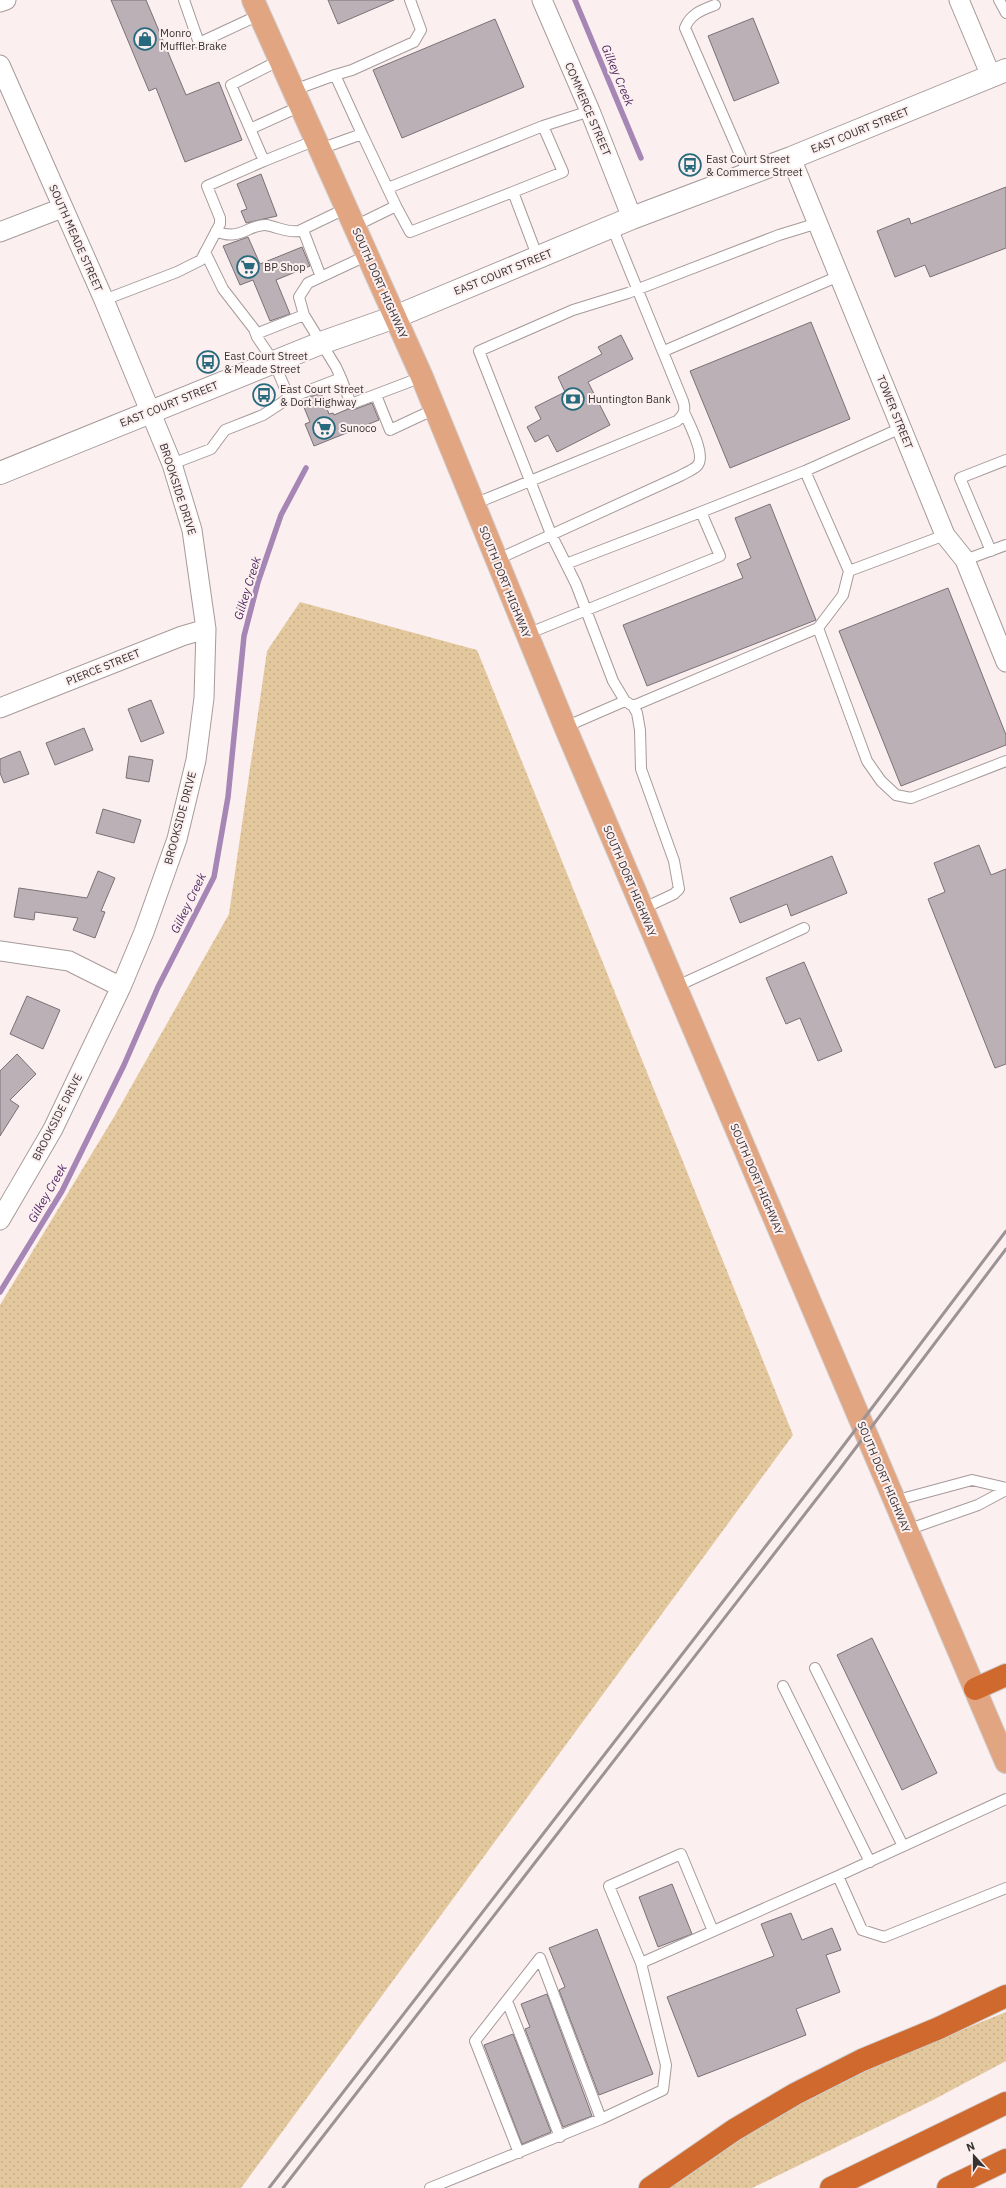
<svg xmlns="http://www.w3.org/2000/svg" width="1006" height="2188" viewBox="0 0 1006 2188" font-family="'IBM Plex Sans',sans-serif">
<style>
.grass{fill:url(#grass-dots)}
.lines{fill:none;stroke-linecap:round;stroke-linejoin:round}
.stream{stroke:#a586b5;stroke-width:5.5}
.building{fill:#bab0b5;stroke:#7a7176}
.service-casing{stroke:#a69a9a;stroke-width:12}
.minor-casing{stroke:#a69a9a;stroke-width:21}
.tertiary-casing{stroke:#a69a9a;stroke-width:24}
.secondary-casing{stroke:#a69a9a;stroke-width:24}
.primary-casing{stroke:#cfcece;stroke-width:24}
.motorway-casing{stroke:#cfcece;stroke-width:24}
.service{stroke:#fff;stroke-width:10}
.minor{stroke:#fff;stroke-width:19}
.tertiary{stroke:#fff;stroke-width:22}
.secondary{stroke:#fff;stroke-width:22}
.primary{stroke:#e2a581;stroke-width:22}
.motorway{stroke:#cf692d;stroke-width:22}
.rail{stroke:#9c9394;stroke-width:3}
.labels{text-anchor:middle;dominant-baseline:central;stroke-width:4;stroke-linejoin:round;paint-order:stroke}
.poi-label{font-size:11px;fill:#373232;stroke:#fceff0;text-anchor:start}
.street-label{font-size:11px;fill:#373232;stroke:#fceff0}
.water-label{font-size:12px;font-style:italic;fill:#522a64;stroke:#fceff0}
</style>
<defs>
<pattern id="grass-dots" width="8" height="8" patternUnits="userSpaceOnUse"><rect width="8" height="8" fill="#e3c89d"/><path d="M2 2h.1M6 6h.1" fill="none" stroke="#c3ac88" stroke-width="1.8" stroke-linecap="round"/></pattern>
</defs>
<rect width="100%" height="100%" fill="#fceff0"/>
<path class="grass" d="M300 602 477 650 793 1435 241 2188H0V1305L114 1117 229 914 267 651Z
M1006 2012V2061L933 2100 752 2188H668C714 2157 760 2125 809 2099 872 2065 940 2039 1006 2012Z"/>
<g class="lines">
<path class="stream" d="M575 0 641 158
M0 1292 62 1191 124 1065 158 987 214 877 228 797 244 636 258 582 281 515 306 468"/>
</g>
<path class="building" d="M111 0H146L186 95 219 82 242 140 185 162 156 88 149 91Z
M328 0H394L338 24Z
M753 18 779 83 734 101 708 36Z
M495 19 524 87 402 138 373 70Z
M261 174 277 216 246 223 241 211 247 209 237 184Z
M1006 187V248L930 277 925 265 895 277 877 231 909 218 911 224Z
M248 237 260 264 302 247 310 266 276 280 290 314 270 321 253 280 240 285 223 246Z
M811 322 850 419 730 468 690 371Z
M621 335 633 359 588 382 610 425 557 452 548 435 535 442 527 427 541 419 535 407 565 392 558 377 602 354 598 347Z
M321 393 329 414 333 413 334 415 348 409 353 410 372 403 379 420 314 446 305 424 310 422 301 400Z
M770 504 816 620 647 686 623 625 743 578 737 564 751 558 735 518Z
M948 588 1006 735V745L901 786 839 631Z
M151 700 164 733 141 742 128 709Z
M84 728 93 750 55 765 46 743Z
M20 751 29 774 4 783 0 773V759Z
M129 756 153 760 149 782 126 778Z
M103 809 141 820 134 843 96 833Z
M979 845 991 875 1006 869V1064L995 1068 928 899 945 892 934 863Z
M832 856 847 893 791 916 787 904 740 923 730 898Z
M98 871 115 878 101 911 105 912 95 938 73 930 78 918 35 912 34 920 14 917 19 888 87 898Z
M804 962 842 1051 818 1061 800 1018 786 1024 766 978Z
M27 996 60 1010 43 1049 10 1034Z
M17 1054 36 1074 10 1100 19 1106 0 1136V1071Z
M872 1638 937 1773 902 1790 837 1655Z
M672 1884 692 1934 658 1947 639 1897Z
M791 1913 802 1940 832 1928 841 1950 826 1955 840 1992 796 2009 806 2035 698 2077 667 1997 774 1956 761 1924Z
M597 1929 653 2074 599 2095 559 1990 565 1987 549 1948Z
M547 1994 592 2116 563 2127 525 2029 530 2027 521 2004Z
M513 2034 551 2132 522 2144 484 2045Z"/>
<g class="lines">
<g class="service-casing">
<path id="service" d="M184 0 199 43 259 15
M999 0 1006 13
M715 5C702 10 690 14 685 28L748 173
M335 75 352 70 414 42 421 30 410 0
M294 90 335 75 362 134
M250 129 301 106
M320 149 362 134 396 206 355 226
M264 161 316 140
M388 188 543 126
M513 192 563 172 543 126 590 111
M396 206 410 232 513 192 538 258
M303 230 321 277
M216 231C239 242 249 224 266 225 278 227 287 233 299 231L347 208
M205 252 223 289 254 329 257 337 274 362 289 398 341 378 336 367 304 315 256 334
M104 300 177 272 201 260 220 224V218L207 186 264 161 231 85 280 60
M304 315 299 297 308 283 368 255
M664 351 839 276
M341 378 351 404 422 377
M376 395 390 430 435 409
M172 464 211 449 225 430 263 415 289 398
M805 471 849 571
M474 504 677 421C684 415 686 410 683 401L612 227
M701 512 805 471 901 428
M945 535 849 571 843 595 818 628 867 761 881 781 896 795 911 798 1006 761
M991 551 960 478 1006 460
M496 560 680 476C685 473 693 470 697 466 707 456 689 424 684 412
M965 560 1006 545
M527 634 720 556 701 512 566 564
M633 706 818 628
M565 727 625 701
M642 909 674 894 679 889 674 861 641 769 640 730 637 713 633 706 625 701 613 681 576 584 551 534 479 351 573 310 628 293 779 235 818 223
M675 987 804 928
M894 1501 972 1480 1006 1488
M907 1530 978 1505 1006 1490
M815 1668 903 1846
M783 1686 870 1862
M838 1876 862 1930 884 1937 1006 1888
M641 1963 609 1886 681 1854 713 1931
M507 2001 560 2137
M519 2153 475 2041 540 1958 601 2119
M430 2188 601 2119 663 2090 666 2065 641 1963 838 1876 1006 1799"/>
</g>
<g class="minor-casing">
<path id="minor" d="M542 0 590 111 632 218
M959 0 991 76
M0 2 6 0
M0 65 104 300 172 464 192 530 206 629 204 698 196 760 177 839 144 932 121 987 53 1129 0 1220
M791 158 945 535 965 560 1006 662
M0 232 62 208
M0 708 182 636 206 629
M0 951 69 961 121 987"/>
</g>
<g class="tertiary-casing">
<path id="tertiary" d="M395 317 632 218 791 158 1006 70"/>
</g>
<g class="secondary-casing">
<path id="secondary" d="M0 473 321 343 395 317"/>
</g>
<g class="primary-casing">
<path id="primary" d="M253 0 422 377 566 729 1006 1762"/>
</g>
<g class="motorway-casing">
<path id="motorway" d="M975 1689 1006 1675
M650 2188 734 2130 795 2094 862 2060 939 2028 1006 1996
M831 2188 1006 2103
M948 2188 1006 2160"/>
</g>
<use href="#service" class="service"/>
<use href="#minor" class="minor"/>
<use href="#tertiary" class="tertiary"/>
<use href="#secondary" class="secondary"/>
<use href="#primary" class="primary"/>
<use href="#motorway" class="motorway"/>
<path class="rail" d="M269 2188 834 1458 1006 1231
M283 2188 839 1470 1006 1249"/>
</g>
<defs>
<g id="shop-ring" transform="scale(1.15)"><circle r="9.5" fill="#fceff0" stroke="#286a7d" stroke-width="1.5"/><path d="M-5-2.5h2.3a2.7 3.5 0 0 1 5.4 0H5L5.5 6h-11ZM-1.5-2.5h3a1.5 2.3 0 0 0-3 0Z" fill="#286a7d"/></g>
<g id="bus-ring" transform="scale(1.15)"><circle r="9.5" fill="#fceff0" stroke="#286a7d" stroke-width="1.5"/><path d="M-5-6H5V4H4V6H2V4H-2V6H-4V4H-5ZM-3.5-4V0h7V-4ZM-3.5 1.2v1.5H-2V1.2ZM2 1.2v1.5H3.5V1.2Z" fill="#286a7d"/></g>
<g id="supermarket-ring" transform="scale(1.15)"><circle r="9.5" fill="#fceff0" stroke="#286a7d" stroke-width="1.5"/><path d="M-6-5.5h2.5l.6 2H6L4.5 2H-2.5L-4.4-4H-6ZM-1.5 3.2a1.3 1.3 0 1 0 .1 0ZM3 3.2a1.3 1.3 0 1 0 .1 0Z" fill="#286a7d"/></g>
<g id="bank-ring" transform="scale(1.15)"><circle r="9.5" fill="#fceff0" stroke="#286a7d" stroke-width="1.5"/><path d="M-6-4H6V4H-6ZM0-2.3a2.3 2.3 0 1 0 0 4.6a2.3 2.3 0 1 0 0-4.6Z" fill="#286a7d"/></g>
</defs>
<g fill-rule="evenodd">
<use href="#shop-ring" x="145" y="39"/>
<use href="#bus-ring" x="690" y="165"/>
<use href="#supermarket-ring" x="248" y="267"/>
<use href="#bus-ring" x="208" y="362"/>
<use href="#bus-ring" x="264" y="395"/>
<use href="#bank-ring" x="573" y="399"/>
<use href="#supermarket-ring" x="324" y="428"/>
</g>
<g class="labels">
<g class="poi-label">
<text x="160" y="33">Monro<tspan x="160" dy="13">Muffler Brake</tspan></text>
<text x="706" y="159">East Court Street<tspan x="706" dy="13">&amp; Commerce Street</tspan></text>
<text x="264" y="267">BP Shop</text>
<text x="224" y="356">East Court Street<tspan x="224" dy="13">&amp; Meade Street</tspan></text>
<text x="280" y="389">East Court Street<tspan x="280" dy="13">&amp; Dort Highway</tspan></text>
<text x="588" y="399">Huntington Bank</text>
<text x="340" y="428">Sunoco</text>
</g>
<g class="street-label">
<text transform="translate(588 109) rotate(67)">COMMERCE STREET</text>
<text transform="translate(860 130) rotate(-22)">EAST COURT STREET</text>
<text transform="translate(76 238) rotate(66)">SOUTH MEADE STREET</text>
<text transform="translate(503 272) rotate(-22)">EAST COURT STREET</text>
<text transform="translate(380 283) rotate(66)">SOUTH DORT HIGHWAY</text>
<text transform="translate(169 404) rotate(-22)">EAST COURT STREET</text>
<text transform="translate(895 412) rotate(68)">TOWER STREET</text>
<text transform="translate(178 489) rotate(72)">BROOKSIDE DRIVE</text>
<text transform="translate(505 582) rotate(68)">SOUTH DORT HIGHWAY</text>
<text transform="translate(103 667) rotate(-22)">PIERCE STREET</text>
<text transform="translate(180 818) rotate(-75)">BROOKSIDE DRIVE</text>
<text transform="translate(630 881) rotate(67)">SOUTH DORT HIGHWAY</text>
<text transform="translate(57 1117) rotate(-63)">BROOKSIDE DRIVE</text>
<text transform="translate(757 1179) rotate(67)">SOUTH DORT HIGHWAY</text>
<text transform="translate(884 1477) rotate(67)">SOUTH DORT HIGHWAY</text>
</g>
<g class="water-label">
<text transform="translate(618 75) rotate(67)">Gilkey Creek</text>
<text transform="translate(247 588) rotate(-73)">Gilkey Creek</text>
<text transform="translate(188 903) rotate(-64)">Gilkey Creek</text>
<text transform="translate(47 1193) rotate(-60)">Gilkey Creek</text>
</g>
</g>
<g transform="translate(974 2156) rotate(339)" stroke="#fceff0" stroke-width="3" paint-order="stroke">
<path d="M0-3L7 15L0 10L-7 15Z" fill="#373232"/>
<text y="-6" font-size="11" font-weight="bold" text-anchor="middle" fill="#373232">N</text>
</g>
</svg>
